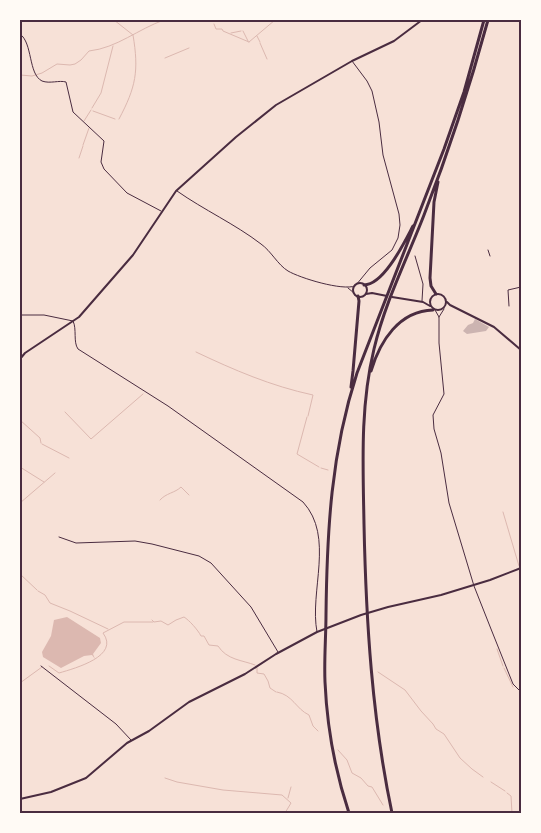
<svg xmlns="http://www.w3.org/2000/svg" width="541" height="833" viewBox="0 0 541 833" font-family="'Open Sans',sans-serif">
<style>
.water{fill:#dcb8b0}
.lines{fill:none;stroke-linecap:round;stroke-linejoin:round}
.stream{stroke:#dcb8b0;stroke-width:1}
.building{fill:#ccb4b1}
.pedestrian{stroke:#4a2c40;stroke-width:1}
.minor{stroke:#4a2c40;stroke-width:1}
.tertiary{stroke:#4a2c40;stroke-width:2}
.secondary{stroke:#4a2c40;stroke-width:2}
.motorway{stroke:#4a2c40;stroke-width:3}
.neatline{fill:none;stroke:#4a2c40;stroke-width:2}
</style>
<rect width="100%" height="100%" fill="#f7e1d7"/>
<path class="water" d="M67 617 100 638 101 643 93 654 95 659 92 655 84 656 61 668 43 657 42 652 51 636 54 620Z"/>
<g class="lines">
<path class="stream" d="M81 20 82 21 85 20
M114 20 133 35C139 71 136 87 119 119
M214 24 216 29H222L223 31 249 42
M243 31 248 41
M231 33 241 31
M257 36 260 42
M249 42 275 20
M260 43 267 59
M165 58 189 48
M20 75 32 76 42 73 57 64 70 65 75 64 81 60 89 51C117 48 138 29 164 20
M92 108 101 93 113 46
M93 111 115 119
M84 121 91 110
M83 145 89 128
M79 158 83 146
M196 352C234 370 271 386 313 395L308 416
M65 412 91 439 143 394
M307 417 297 454 319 467
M20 420 40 438 41 443
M42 444 69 458
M20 467 44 482
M321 468 328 470
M160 500C166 493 175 493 181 487L189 495
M20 503 55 473
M503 512 519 566 521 565
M20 574 37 590
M38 591 45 595 50 603 70 611 108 629
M152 620 154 622 161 621 168 625 176 620 184 617C189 620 198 630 201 636H204L209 645 218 646C227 660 242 660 255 665
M497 649 503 666
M49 666 59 673C76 668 120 656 103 633L124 622H153
M257 668V673L264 674 268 681 270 688 276 692
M504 668 513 687
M378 672 405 690 421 711 433 724 436 729 444 734 460 758 472 769 483 777
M20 683 42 667
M277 692C293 695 296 709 309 715L313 726 318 731
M338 750 347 760 352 773 361 778 368 786 372 787 383 805
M165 778 177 782 223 790 282 795 291 803 285 813
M491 782 505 791
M507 793 511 796 512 813
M288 798 291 787
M398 812 399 813"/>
</g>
<path class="building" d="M475 319 489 327 486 331 467 334 463 331 468 325 473 323Z"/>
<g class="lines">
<path class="pedestrian" d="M488 250 490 256
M509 306 508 290 521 287"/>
<path class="minor" d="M20 34C33 43 28 74 42 81 50 84 59 80 66 82L73 112 104 141 101 162 104 169 127 193 161 211
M352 61 367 81 372 91 379 122 383 155 399 214 400 225 398 238 392 250 370 268 356 285
M177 191C204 210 235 224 261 244 271 251 278 265 288 271 300 278 342 291 355 286
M415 256 423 284 422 301
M348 288 354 293
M435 310 439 317V343L444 394 433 415 434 429 441 453 449 503 474 586 491 629 513 684 521 692
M20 315H44L73 321C77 329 73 342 78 349L168 406 303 502C335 537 309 591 317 632
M439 317 444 309
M59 537 76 543 135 541 152 544 199 556 211 563 251 607 278 652
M41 666 116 724 131 740"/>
<path class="tertiary" d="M20 359 25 353 79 317 133 255 176 191 236 137 276 105 352 61 394 41 422 20
M20 799 51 792 86 778 127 743 149 731 189 702 245 674 276 654 317 632 361 615 388 607 441 595 490 580 521 568"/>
<path class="secondary" d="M353 290a7 7 0 1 1 14 0a7 7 0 1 1-14 0Z
M430 302a8 8 0 1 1 16 0a8 8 0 1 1-16 0Z
M366 294 372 293 387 296
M392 297 423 302 430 306
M447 302 450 305 494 327 521 350"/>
<path class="motorway" d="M364 285C384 285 405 241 413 226
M436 294 431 286 430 278 434 202 438 182
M371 371C380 341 399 311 433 310
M351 387 353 371 359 301 358 296
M349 813C335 771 327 727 325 682 324 659 326 636 326 614 327 530 331 453 357 373L444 149 464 92 484 20
M392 813C372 718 366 621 364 524 363 465 360 407 374 349 385 302 407 259 424 215 449 151 470 86 488 20"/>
</g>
<rect width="541" height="833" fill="none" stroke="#fffaf5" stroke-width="42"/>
<rect x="21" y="21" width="499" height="791" class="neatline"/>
</svg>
